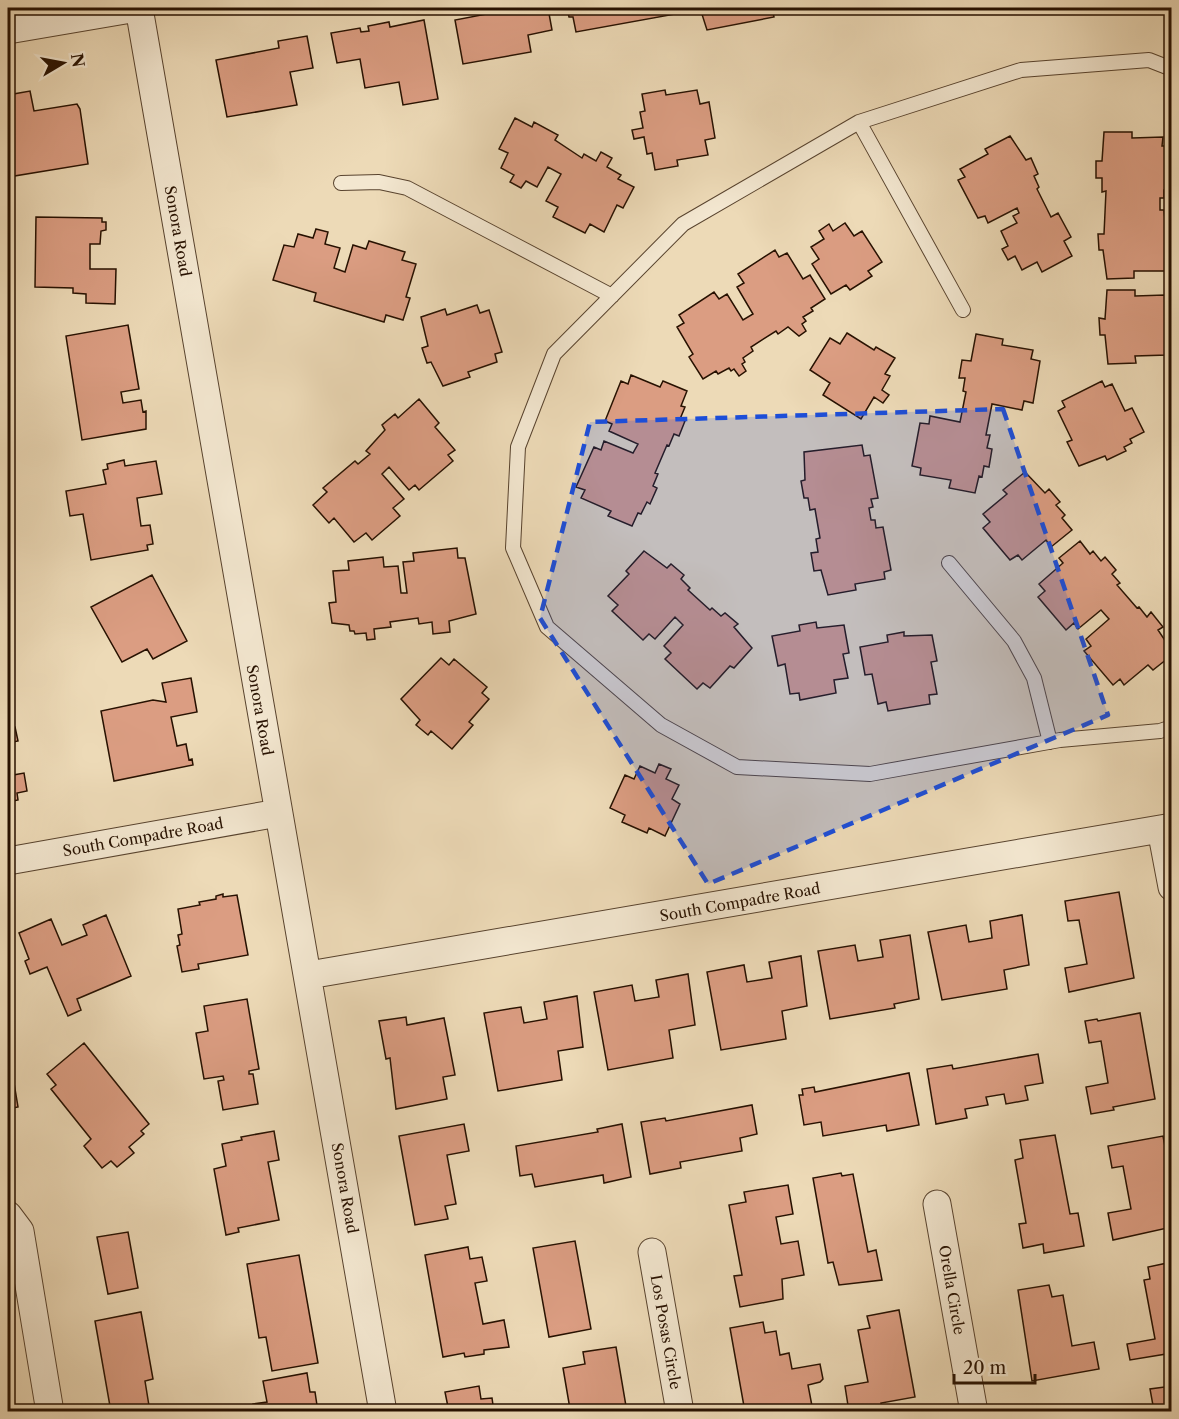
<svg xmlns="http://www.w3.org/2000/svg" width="1179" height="1419" viewBox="0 0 1179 1419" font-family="'Libre Caslon Text',serif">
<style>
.building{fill:#db9d82;stroke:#271101;stroke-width:1.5}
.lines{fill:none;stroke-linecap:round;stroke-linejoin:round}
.service-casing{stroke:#58432e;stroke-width:16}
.minor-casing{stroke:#58432e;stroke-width:29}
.service{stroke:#f3e7d0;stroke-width:14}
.minor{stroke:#f3e7d0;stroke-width:27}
.marked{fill:#1d4ed8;fill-opacity:0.2;stroke:#1d4ed8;stroke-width:4.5;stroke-dasharray:12 8;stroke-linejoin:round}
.labels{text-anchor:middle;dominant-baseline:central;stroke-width:5;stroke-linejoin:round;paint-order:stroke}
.street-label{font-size:15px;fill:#271101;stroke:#f3e7d0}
</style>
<rect width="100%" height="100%" fill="#eddab7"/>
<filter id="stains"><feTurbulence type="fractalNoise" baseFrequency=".00333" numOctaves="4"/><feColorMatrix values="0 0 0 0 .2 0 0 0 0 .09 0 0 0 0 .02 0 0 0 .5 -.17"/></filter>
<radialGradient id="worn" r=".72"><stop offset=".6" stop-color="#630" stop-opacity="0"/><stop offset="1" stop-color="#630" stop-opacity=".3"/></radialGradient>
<path class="building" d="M518 8H548L552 30 528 35 531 52 463 64 455 20Z
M567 8H680L681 13 576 32 573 17H569Z
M700 8H772L774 17 707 30Z
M424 20 438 99 403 105 399 82 365 88 360 59 337 63 331 33 360 28 361 32 369 31 368 26 389 22 390 27Z
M307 36 313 68 290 72 297 105 227 117 216 60 279 48 278 41Z
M665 90 666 95 697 90 700 104 709 102 715 138 705 140 708 155 677 160 678 166 655 170 652 153 647 154 644 137 634 139 632 130 643 128 640 112 645 111 642 94Z
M30 91 34 111 77 104 80 109 88 164 8 177V95Z
M515 118 532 127 534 122 558 135 555 140 582 158 584 154 596 161 601 152 612 158 607 167 621 175 618 179 634 187 623 208 617 205 604 232 590 224 585 233 553 217 558 207 546 201 561 174 548 167 537 187 526 181 521 188 510 182 514 175 501 168 508 153 499 149Z
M1104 132H1132V138L1163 137 1162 146H1172V190H1164V198H1160V210H1164L1165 220 1172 219V262L1166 263V271H1134V278L1107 279 1103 250H1099L1098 234H1104L1106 191 1102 192V178H1096V161H1102Z
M1010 136 1026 160 1031 158 1038 174 1034 176 1039 187 1037 189 1051 217 1058 213 1071 237 1064 241 1072 256 1042 272 1037 262 1022 270 1015 256 1008 260 1002 249 1008 246 1001 231 1017 223 1013 216 1019 213 1017 208 988 223 985 216 978 218 958 180 965 177 960 169 988 154 985 149Z
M36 217 102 218V222H106V230L101 231 100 244H90V269H116L115 304 86 303V294L73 293V288L35 287Z
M845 223 854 236 862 231 882 262 868 271 872 276 850 290 846 285 831 294 812 264 819 259 811 247 824 239 819 231 829 224 833 231Z
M316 229 328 232 325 244 340 248 334 268 345 272 353 245 366 249 369 241 405 252 402 260 416 264 406 297 410 298 403 320 386 315 384 322 314 301 316 293 273 280 284 245 294 247 298 234 313 238Z
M775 250 779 257 787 253 803 279 810 275 825 299 811 308 813 311 803 317 806 321 802 324 806 331 799 336 788 327 778 334 776 331 751 347 753 351 743 358 745 362 742 364 746 371 739 376 734 369 731 371 729 368 718 374 716 371 703 379 689 357 693 354 677 327 684 323 679 315 714 292 719 299 727 294 743 320 753 314 737 287 744 283 738 274Z
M1107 290H1135V296L1165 295V304H1172V347H1166L1167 355 1135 356 1136 363 1108 364 1105 335H1100L1099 318 1105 319Z
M477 305 480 313 489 310 502 352 495 354 497 362 468 372 470 377 443 386 431 362 427 363 422 348 428 346 421 317 445 309 447 315Z
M128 325 139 389 121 392 123 403 141 400 143 412 146 411V429L82 440 66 336Z
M847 333 874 350 876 347 895 358 885 374 890 376 882 390 889 395 883 403 874 397 861 419 823 395 830 383 810 370 830 338 840 344Z
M976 334 1003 339 1002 345 1033 350 1031 359 1040 361 1033 403 1024 401 1022 410 992 404 986 435H990L987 448 992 449 989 467 984 466 982 477 979 476 975 493 949 488 951 480 920 475 921 468 912 466 920 423 929 424 930 416 960 422 966 392 963 391 965 378H959L962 360 971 361Z
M631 375 660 387 663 381 687 391 681 406 685 407 680 419 685 421 679 436 674 434 669 446 667 445 655 473 658 474 653 486 657 488 650 504 647 502 641 514 638 513 632 526 608 516 611 511 581 498 585 490 576 487 594 447 601 450 604 441 633 453 638 444 609 431 612 424 605 421 621 381 628 384Z
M1102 381 1105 387 1112 384 1125 411 1132 408 1144 432 1130 439 1132 443 1124 447 1126 451 1107 460 1105 456 1079 466 1067 442 1072 440 1058 411 1065 407 1062 401Z
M419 399 439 423 435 427 455 450 448 455 453 461 419 490 415 485 409 490 389 467 382 474 404 499 393 508 400 516 372 540 366 533 354 542 334 518 329 523 313 505 327 492 323 488 355 461 358 464 370 454 366 451 385 430 382 425 395 414 398 418Z
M862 445 864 456 870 455 878 498 871 499 873 507 869 508 871 520H875L876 528 883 527 891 570 884 572 885 579 855 584 856 590 828 595 821 570 814 571 811 553 818 552 816 539 820 538 815 509 810 510 808 498H804L801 481 805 480 804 452Z
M124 460 125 466 156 461 162 494 137 498 141 526 150 525 153 544 147 545 148 550 91 560 83 514 70 516 66 491 106 484 103 470 108 469 107 464Z
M1025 472 1045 493 1049 489 1060 502 1056 505 1065 515 1062 518 1072 530 1051 547 1046 540 1022 560 1018 555 1010 560 983 528 990 522 983 514 1007 494 1003 490Z
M1080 541 1090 554 1093 551 1101 561 1105 557 1116 570 1112 574 1120 583 1117 585 1137 608 1139 607 1147 617 1151 612 1163 627 1158 630 1172 651V655L1153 670 1148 665 1124 685 1120 679 1113 685 1084 651 1091 646 1086 639 1109 619 1101 610 1078 629 1074 623 1066 630 1038 597 1045 591 1039 584 1063 563 1059 558Z
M457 548 458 558H465L476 614 449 621 450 632 433 634 432 622 419 624 418 618 390 622 391 627 374 629 375 639 367 640 366 633 355 634 354 631H350L349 625 332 623 329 603 336 602 333 571 349 570 348 561 383 557 384 567 398 566 401 593H407L403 562 414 561 413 553Z
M644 551 667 568 671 564 684 575 681 579 690 588 688 590 710 610 712 608 721 616 725 613 738 624 734 627 752 648 734 668 730 666 710 688 703 683 697 689 665 659 671 653 664 646 683 625 675 617 655 639 649 634 643 640 612 611 618 605 608 596 629 574 626 571Z
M152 575 187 641 153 659 147 649 122 662 91 607Z
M816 622 817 628 844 625 849 653 843 654 848 678 834 680 836 693 800 700 799 693 790 694 785 664 778 666 772 636 800 631 799 625Z
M904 632V636L932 635 937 661 931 662 937 694 929 695 930 704 888 711 886 702 878 704 872 674 865 675 860 647 888 642 887 635Z
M441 658 449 665 454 659 487 687 482 693 489 699 469 722 473 725 452 749 431 731 428 735 416 725 420 720 401 699Z
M191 678 197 712 171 717 177 746 186 744 189 760 192 759 193 765 114 781 101 711 153 700 166 702 162 683Z
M15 727 18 741 8 743 13 775 24 773 27 791 17 793 18 800 8 802V728Z
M659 764 671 769 666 779 679 785 672 799 680 804 665 836 649 828 647 833 622 822 625 815 610 808 625 775 634 779 640 766 655 773Z
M1119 892 1134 978 1069 992 1065 968 1087 964 1079 920 1068 921 1065 901Z
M223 894V897L237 895 248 955 198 964 199 969 182 972 177 946 180 945 178 935 182 934 178 909 200 905 199 902 216 899V896Z
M106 915 131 976 77 999 81 1010 68 1016 47 967 30 974 25 961 29 959 19 933 51 919 62 945 87 935 83 925Z
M1022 915 1029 965 1004 970 1007 989 942 1000 928 932 966 925 969 942 992 938 990 921Z
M910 935 919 999 894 1004 895 1008 830 1019 818 951 855 945 858 961 883 957 880 940Z
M801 956 807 1006 782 1011 786 1039 721 1050 707 972 744 965 747 982 772 978 769 962Z
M688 974 695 1025 669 1030 673 1058 608 1070 594 992 632 985 635 1001 659 997 656 980Z
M577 996 583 1047 558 1051 562 1080 498 1091 484 1013 521 1007 524 1023 547 1019 544 1002Z
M247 999 259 1069 249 1071V1074H253L258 1104 223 1110 218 1081 224 1080 223 1076 204 1079 196 1033 208 1031 204 1006Z
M1140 1013 1155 1099 1113 1107 1114 1110 1091 1114 1086 1087 1108 1083 1101 1041 1089 1043 1085 1021 1097 1019 1098 1021Z
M406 1017 407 1025 444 1018 455 1075 443 1077 447 1099 396 1109 390 1058 386 1059 379 1021Z
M84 1043 149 1124 141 1131 144 1134 129 1147 134 1153 117 1167 111 1161 102 1168 84 1146 91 1139 51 1089 56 1085 47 1074Z
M1038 1054 1043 1083 1025 1086 1028 1100 1006 1104 1004 1094 986 1097 988 1105 965 1109 967 1118 936 1124 927 1069 952 1065 953 1069Z
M8 1065H11L18 1107 8 1109Z
M909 1073 919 1125 887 1131 886 1125 823 1136 821 1122 804 1125 799 1095H803L802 1089 814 1087 815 1092Z
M752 1105 757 1134 740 1138 742 1151 680 1162 681 1168 650 1174 641 1122 665 1118 666 1121Z
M464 1124 469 1151 447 1155 456 1204 445 1206 448 1219 415 1225 399 1136Z
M622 1124 631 1177 604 1183 603 1175 535 1187 532 1174 520 1176 516 1146 598 1132 597 1129Z
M274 1131 279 1160 268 1162 279 1220 238 1228 239 1232 226 1235 214 1169 226 1166 222 1144 242 1140 241 1137Z
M1055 1135 1070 1214 1078 1213 1084 1246 1044 1253 1043 1244 1023 1248 1019 1224 1026 1223 1015 1160 1023 1158 1020 1140Z
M1163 1136 1172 1183V1227L1113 1240 1108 1213 1131 1209 1123 1166 1112 1168 1108 1146Z
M841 1173 842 1176 853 1174 868 1252 876 1250 882 1280 839 1285 833 1262 828 1263 813 1178Z
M788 1185 793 1214 776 1217 781 1244 798 1241 804 1275 782 1279 783 1299 740 1307 734 1276 742 1275 729 1205 746 1202 744 1192Z
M128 1232 138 1288 108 1294 97 1237Z
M575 1241 591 1329 549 1337 533 1248Z
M468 1247 470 1259 482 1257 487 1281 475 1283 483 1324 504 1320 509 1347 484 1350V1354L465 1357 464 1353 443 1357 425 1255Z
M299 1255 318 1363 272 1371 266 1337 259 1338 247 1264Z
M1172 1262V1353L1130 1360 1127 1344 1155 1339 1144 1280 1150 1279 1148 1267Z
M1049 1285 1052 1297 1063 1295 1072 1346 1094 1342 1099 1369 1032 1381 1018 1290Z
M899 1310 915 1397 881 1403 882 1407 849 1412 845 1386 868 1382 858 1330 870 1328 867 1316Z
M141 1312 153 1379 145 1381 150 1412H111L95 1321Z
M763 1322 765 1333 776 1331 780 1355 789 1353 792 1369 820 1364 823 1379 820 1382 808 1385 812 1406 779 1412H745L730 1328Z
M616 1347 627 1412H566L570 1409 563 1368 585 1364 583 1352Z
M307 1373 310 1392H315L318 1412H255L253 1404 267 1402 263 1381Z
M479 1386 481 1399 492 1398 494 1412H449L445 1392Z
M1172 1386V1412H1166V1408L1154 1411 1150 1389Z"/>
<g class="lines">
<g class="service-casing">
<path id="service" d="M1172 69 1149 60 1021 70 859 122 683 224 554 354 518 447 513 548 547 627 661 725 737 767 870 774 1060 740 1160 731 1172 727
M859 122 963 310
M341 183 379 182 407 188 612 296
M949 563 1014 641 1034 678 1050 742"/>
</g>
<g class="minor-casing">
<path id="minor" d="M139 8 383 1412
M8 30 137 8
M1161 829 1172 887
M8 861 278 813
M309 975 1172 827
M937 1204 974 1412
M8 1215 20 1231 50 1412
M652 1252 680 1412"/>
</g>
<use href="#service" class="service"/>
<use href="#minor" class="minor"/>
</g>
<path class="marked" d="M1003 409 1108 715 708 884 540 618 590 422Z"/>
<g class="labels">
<g class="street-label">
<text transform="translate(178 231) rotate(80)">Sonora Road</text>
<text transform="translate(260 710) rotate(80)">Sonora Road</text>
<text transform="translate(143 837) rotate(-10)">South Compadre Road</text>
<text transform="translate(740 902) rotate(-10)">South Compadre Road</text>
<text transform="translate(345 1188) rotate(80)">Sonora Road</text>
<text transform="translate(952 1290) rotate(80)">Orella Circle</text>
<text transform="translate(666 1332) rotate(80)">Los Posas Circle</text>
</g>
</g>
<rect width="1179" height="1419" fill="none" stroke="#eddab7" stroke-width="30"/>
<rect x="9" y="9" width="1161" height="1401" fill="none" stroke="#271101" stroke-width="3"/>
<rect x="15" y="15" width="1149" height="1389" fill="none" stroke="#271101" stroke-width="1.5"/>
<g transform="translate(63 63) rotate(80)" stroke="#f3e7d0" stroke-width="4.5" paint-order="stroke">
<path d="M0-4.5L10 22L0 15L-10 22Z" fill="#271101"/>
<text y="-9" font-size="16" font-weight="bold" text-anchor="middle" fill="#271101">N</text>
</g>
<path d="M954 1374v9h81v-9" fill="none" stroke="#271101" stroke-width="3"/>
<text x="963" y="1374" font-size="18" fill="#271101" stroke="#f3e7d0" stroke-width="4.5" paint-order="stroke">20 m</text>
<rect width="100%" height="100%" filter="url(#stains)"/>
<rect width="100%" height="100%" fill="url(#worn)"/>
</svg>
